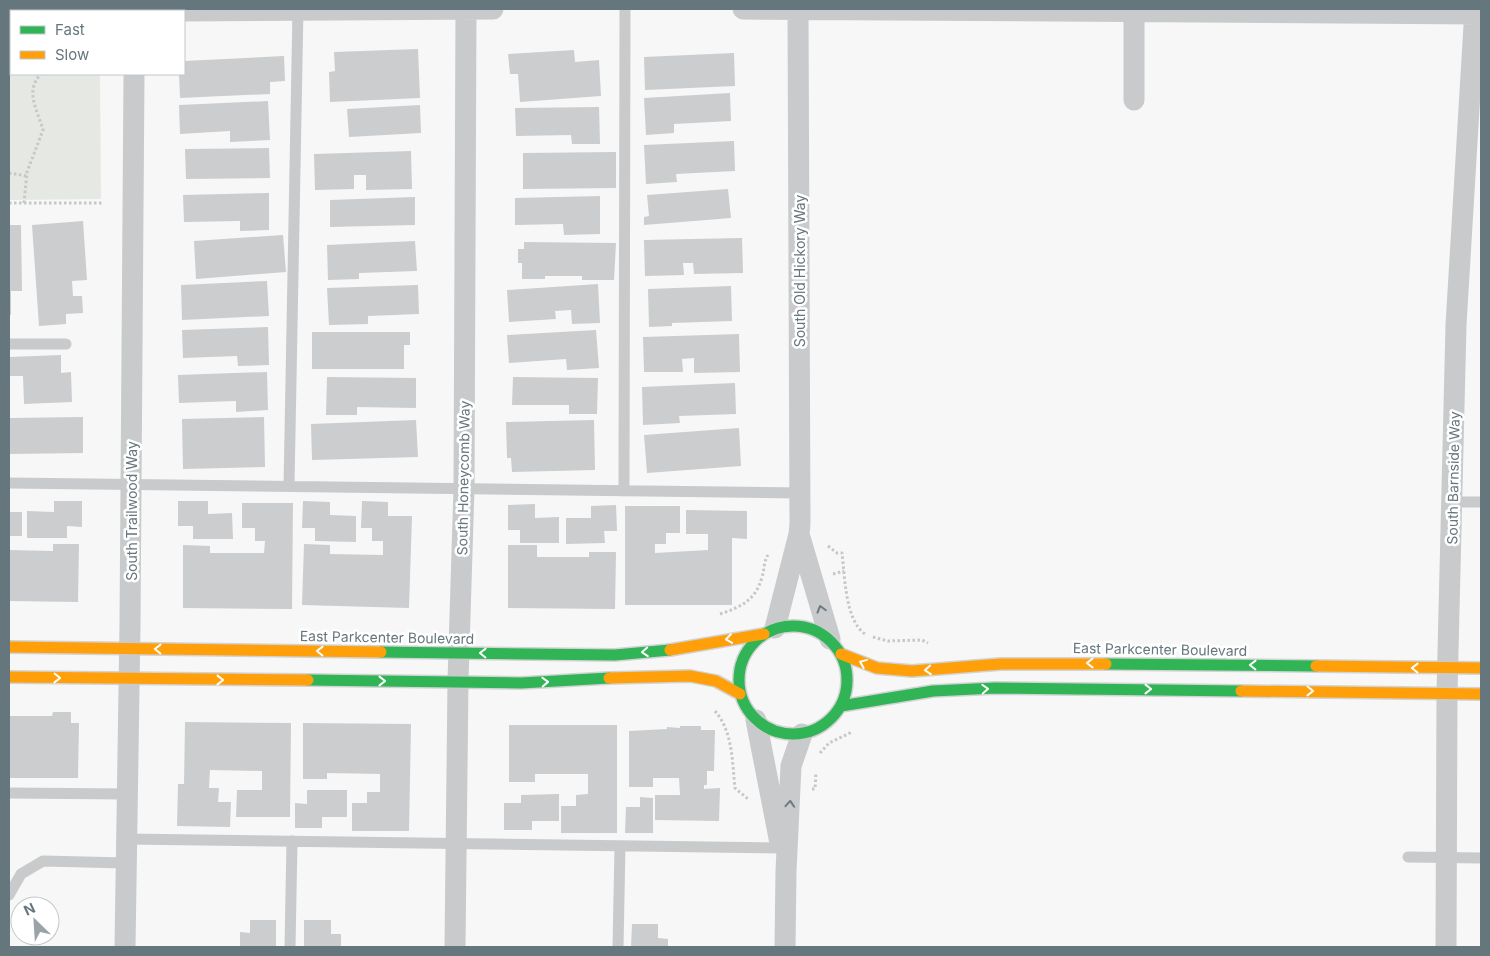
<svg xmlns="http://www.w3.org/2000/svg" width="1490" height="956" viewBox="0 0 1490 956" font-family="Inter,sans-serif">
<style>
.green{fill:#e6e8e4}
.building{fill:#cccdce}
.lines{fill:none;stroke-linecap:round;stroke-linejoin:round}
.fast-casing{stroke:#d2d3d4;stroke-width:14}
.slow-casing{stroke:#d2d3d4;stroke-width:14}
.path{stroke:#c7c7c8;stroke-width:3;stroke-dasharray:2.5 2.5;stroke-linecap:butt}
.lane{stroke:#c8cacb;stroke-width:11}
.street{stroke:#c8cacb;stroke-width:21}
.fast{stroke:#30b455;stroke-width:11}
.slow{stroke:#ff9f0a;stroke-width:11}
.oneway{stroke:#6b7a81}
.oneway2{stroke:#fff}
.labels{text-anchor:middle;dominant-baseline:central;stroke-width:5;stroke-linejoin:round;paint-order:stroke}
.street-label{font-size:14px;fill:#66767d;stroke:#fff}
</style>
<rect width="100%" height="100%" fill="#f7f7f7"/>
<path class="green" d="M9 9H98V11H11V74H100L101 199 9 200Z"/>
<path class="building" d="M418 49 420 98 330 102 329 72 335 71 334 52Z
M574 50 575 62 599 60 601 96 520 102 518 74H510L508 54Z
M734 53 735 86 645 90 644 57Z
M284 56 285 81 270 82V94L180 98 179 74H184V61Z
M730 93 731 121 674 124V133L646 135 644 98Z
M268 101 270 140 230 142V131L180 134 179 105Z
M420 105 421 133 349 137 347 109Z
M599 107 600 144H572L571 135 516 136 515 108Z
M734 141 735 171 676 174 677 182 646 184 644 145Z
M269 148 270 178 186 179 185 149Z
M411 151 412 189 366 190V175H354V189L315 190 314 154Z
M616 152V188L523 189V153Z
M728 189 731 218 644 225V217L649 216 647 195Z
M269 193V230L240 231V221L184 222 183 195Z
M600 196V234L564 235 563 224 515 225V198Z
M415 197V225L330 227V200Z
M83 221 87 280 72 281 73 296H82L83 313 66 314V324L39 326 32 225Z
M9 225H21L22 291H11V315H9Z
M283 235 286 272 196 279 194 241Z
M742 238 743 273 694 274 693 263H683L684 275 645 276 644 240Z
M415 241 417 271 359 273V279L328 280 327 245Z
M524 242 616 243 614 280H582V276H545V279H522V263H518V249H524Z
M267 281 269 316 182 320 181 285Z
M598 284 600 323 572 324 571 310 555 311 556 319 509 322 507 290Z
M418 285 419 314 368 316V324L329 325 327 288Z
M731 286 732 321 672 323V326L649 327 648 289Z
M268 327 269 365 238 366 237 356 183 358 182 330Z
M596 330 599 368 567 370 566 359 509 363 507 335Z
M312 332H410V345H404V369H312Z
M739 334 740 372 694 373V358L682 359 683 372H644L643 337Z
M61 355V373L71 372 72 402 24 404 23 376H9V357Z
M267 372 268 410 236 412V401L179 403 178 375Z
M327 377 416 378V408L357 407V415H326Z
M513 377 598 378 597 414H569V405H512Z
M735 383 736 414 679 416 680 423 643 425 642 387Z
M83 417V453L9 454V418Z
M264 417 265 467 183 469 182 419Z
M416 420 418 457 312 460 311 424Z
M594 420 595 470 512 472 511 458H507L506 422Z
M739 428 741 466 647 473 644 435Z
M54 501H82V527L67 526V538H27V511L54 512Z
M178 501H208V514L232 513 233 539H193V526H178Z
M303 501 330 502V515L356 516V542L315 541V528H302Z
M362 501 388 502V516H412L409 608 302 605 304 544 330 545V554L383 555V541H372V528H361Z
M242 503H293L292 609 183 608V545L210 546V553H264L265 541H255V528H242Z
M535 504V518L559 517V543H520V530H508V505Z
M616 505 617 531H604L605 543 566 544V518H591V506Z
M625 506H680V533H666V544H655V553L708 550V534H686V510L747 511V539L732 538V605H625Z
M9 512H22V536H9Z
M53 544H79L78 602 9 601V550L53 551Z
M508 545H537V557H589V552H616L615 609 508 608Z
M53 712H71V723H79L78 778H9V716H52Z
M185 722 291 723 290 817H236L237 790H262V771L210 770 209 788H219L218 802H231L230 827 177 826 178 784H184Z
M303 723 411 724 409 831H352V803H367V792H380V774L327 773V779H303Z
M509 725H617V833H561V806H576V795L588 794V774H535V782H509Z
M680 726H701V730H715L714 771H707V785H704V789L720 788 719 821 655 820V795H680L679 778H653V787H629V731L667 729V727L680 728Z
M307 790H347V817H322V828H295V803L307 804Z
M559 794V821H532V830H504V803H521V795Z
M640 797 653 798V833H625L626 807H640Z
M250 920H276V947H240V932L250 933Z
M304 920H331V934H341V947H304Z
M632 924H658V938L668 939V947H631Z"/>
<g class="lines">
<g class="fast-casing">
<path id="fast" d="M739 680a54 54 0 1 1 108 0a54 54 0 1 1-108 0Z
M381 652 615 655 670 650
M1106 664 1316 666
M308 680 521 683 609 678
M841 706 933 691 995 688 1241 691"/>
</g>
<g class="slow-casing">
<path id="slow" d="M9 647 381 652
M670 650 764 634
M841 654 877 668 912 671 1001 664H1106
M1316 666 1481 668
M9 677 308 680
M609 678 690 676 716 681 740 694
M1241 691 1481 694"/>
</g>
<path class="path" d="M55 9V11
M9 173 27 176
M9 203H104
M24 203 27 172 43 130C38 111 24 91 41 74
M828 546 837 553H842C845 577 845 620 865 634
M833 574 844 571
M720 614C741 607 756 600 762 577 765 568 763 563 768 555
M873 637 888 641 922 640 928 643
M715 711C733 732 732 761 735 788L748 799
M820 753 829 743 852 732
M812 789H815L816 773"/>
<path class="lane" d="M9 344H66
M9 483 800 493
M289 486 298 9
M624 491 625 9
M1452 502H1481
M9 793 127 794
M127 839 782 848
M1408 857 1481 858
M9 895 21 874 43 861 126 863
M290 947 292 841
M618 947 620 846"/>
<path class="street" d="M135 9V11
M743 9 1481 14
M1134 9V100
M184 11 493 9
M799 534 830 639
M775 628 799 534 800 524 798 9
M756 720 780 843
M125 947 130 625 134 74
M455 947 458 681 464 488 466 9
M785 947 786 871 791 766 802 734
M1446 947 1447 693 1456 325 1475 9"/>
<use href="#fast" class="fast"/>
<use href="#slow" class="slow"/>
</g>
<defs><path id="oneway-chevron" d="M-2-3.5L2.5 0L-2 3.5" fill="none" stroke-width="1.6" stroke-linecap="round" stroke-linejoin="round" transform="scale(1.25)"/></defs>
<g class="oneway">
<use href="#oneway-chevron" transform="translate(821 609) rotate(-106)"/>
<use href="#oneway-chevron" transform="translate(790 804) rotate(-86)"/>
</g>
<g class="oneway2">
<use href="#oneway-chevron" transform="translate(729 639) rotate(172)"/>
<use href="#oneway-chevron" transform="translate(158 649) rotate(-179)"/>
<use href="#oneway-chevron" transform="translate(320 651) rotate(-179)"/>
<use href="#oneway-chevron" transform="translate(645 652) rotate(176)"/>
<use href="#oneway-chevron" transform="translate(483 653) rotate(-179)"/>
<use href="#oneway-chevron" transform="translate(863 663) rotate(-158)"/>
<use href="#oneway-chevron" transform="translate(1090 663) rotate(-180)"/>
<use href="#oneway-chevron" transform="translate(1253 665) rotate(-179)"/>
<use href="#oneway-chevron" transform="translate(1415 668) rotate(-179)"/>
<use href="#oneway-chevron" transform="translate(928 670) rotate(176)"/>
<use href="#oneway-chevron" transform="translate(57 678) rotate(1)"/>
<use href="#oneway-chevron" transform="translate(220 680)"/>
<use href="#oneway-chevron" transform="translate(382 681)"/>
<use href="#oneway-chevron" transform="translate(545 682) rotate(-2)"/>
<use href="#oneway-chevron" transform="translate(985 689) rotate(-3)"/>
<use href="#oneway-chevron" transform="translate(1148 689)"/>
<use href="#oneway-chevron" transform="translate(1310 691) rotate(1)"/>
</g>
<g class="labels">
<g class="street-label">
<text transform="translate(799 271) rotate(-90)">South Old Hickory Way</text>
<text transform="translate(463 478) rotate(-89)">South Honeycomb Way</text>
<text transform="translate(1453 478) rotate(-89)">South Barnside Way</text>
<text transform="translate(131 511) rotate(-90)">South Trailwood Way</text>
<text transform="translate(387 637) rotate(1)">East Parkcenter Boulevard</text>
<text transform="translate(1160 649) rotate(1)">East Parkcenter Boulevard</text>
</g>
</g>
<rect width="1490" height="956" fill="none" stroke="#66767d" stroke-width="20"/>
<rect x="10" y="10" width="175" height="65" fill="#ffffff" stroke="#c2c8cb"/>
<rect x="20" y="26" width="25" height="8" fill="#30b455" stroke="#c2c8cb"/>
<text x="55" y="35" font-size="15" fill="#66767d">Fast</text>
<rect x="20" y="51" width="25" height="8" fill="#ff9f0a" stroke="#c2c8cb"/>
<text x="55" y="60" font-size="15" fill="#66767d">Slow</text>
<g transform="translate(35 921) rotate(335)"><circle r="24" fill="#ffffff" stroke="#c2c8cb"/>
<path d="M0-4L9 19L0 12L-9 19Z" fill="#99a3a8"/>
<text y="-8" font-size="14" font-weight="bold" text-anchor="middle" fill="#66767d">N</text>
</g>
</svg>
